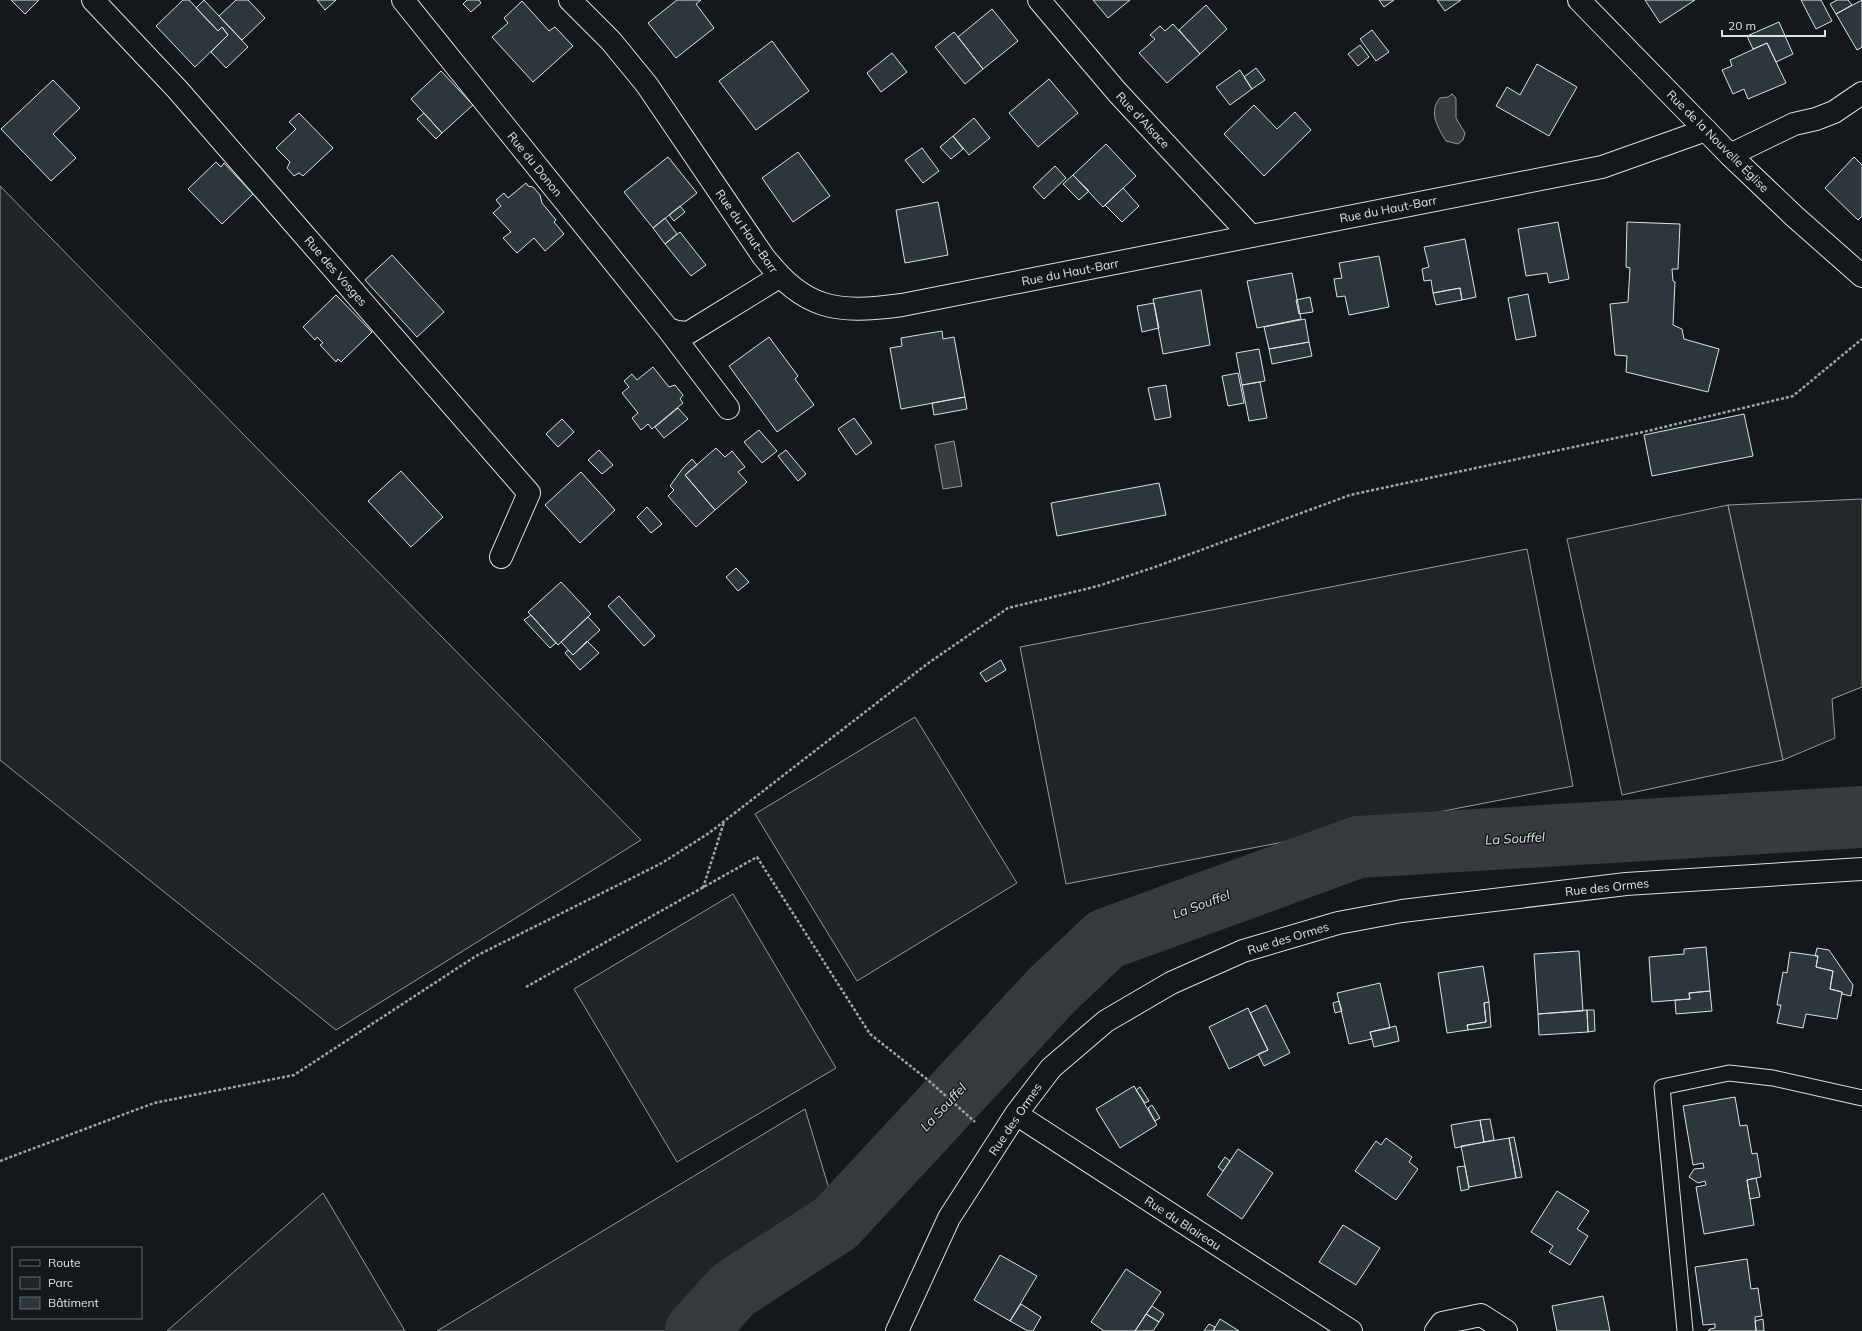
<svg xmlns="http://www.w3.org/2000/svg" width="1862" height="1331" viewBox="0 0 1862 1331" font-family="Mulish,sans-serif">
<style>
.green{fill:#202428;stroke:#939e99}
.parking{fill:#24282b;stroke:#939e99}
.water{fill:#363b3e;stroke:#939e99}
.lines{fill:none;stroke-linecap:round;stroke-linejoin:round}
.river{stroke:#363b3e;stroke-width:62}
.building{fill:#2c363c;stroke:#d8e6dc}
.lane-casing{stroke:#d8e6dc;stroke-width:17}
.street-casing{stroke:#d8e6dc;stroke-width:24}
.path{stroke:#9da8a2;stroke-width:2.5;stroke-dasharray:3 2;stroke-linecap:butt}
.lane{stroke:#14181c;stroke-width:15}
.street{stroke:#14181c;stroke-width:22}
.labels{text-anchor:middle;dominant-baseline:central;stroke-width:3;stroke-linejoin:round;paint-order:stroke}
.street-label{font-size:12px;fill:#d8e6dc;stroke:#14181c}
.water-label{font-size:13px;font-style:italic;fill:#d8e6dc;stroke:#14181c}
</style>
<rect width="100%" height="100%" fill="#14181c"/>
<path class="green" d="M0 186 641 840 336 1030 0 760Z
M1728 505 1783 760 1622 795 1567 539Z
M1527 549 1573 786 1066 884 1020 647Z
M915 717 1017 883 857 981 755 814Z
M733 894 836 1068 677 1162 574 989Z
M805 1109 833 1202 717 1282 711 1331H437Z
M323 1193 405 1331H167Z"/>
<path class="parking" d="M1862 499V687L1832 699 1835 738 1783 760 1728 505Z"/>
<path class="water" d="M1452 94 1456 98V118L1465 133 1463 140 1458 144 1446 141C1438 128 1428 112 1440 98L1448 97Z
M954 441 962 486 943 489 935 445Z"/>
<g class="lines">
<path class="river" d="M696 1331 733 1290 836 1223 1052 990 1106 939 1358 847 1862 817"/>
</g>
<path class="building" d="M11 0H39L25 14Z
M183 0H189L218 31 222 27 228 35 195 67 156 26Z
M204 0 248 47 226 68 211 52 228 35 222 27 218 31 196 8Z
M236 0H248L265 18 242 40 219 16Z
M317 0H336L325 10Z
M467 0H479L481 3 471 12 463 4Z
M677 0H701L696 4 714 28 676 58 648 23Z
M1093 0H1130L1108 18Z
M1379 0H1394L1384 7Z
M1437 0H1461L1445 11Z
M1645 0H1695L1660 23Z
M1801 0H1821L1832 21 1816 29Z
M1837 0H1848L1852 5 1836 14 1830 4Z
M1862 0V47L1857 50 1836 14Z
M522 1 549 31 555 27 573 46 533 82 492 37 508 23 504 18Z
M1206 5 1227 29 1200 54 1179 30Z
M992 9 1018 41 983 69 958 37Z
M1779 22 1793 54 1776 62 1767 43 1753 49 1747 36Z
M1173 24 1200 54 1167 83 1139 53 1155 39 1150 35 1160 26 1165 31Z
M1372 30 1389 52 1376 61 1360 39Z
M954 32 983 69 965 84 935 47Z
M772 41 809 91 756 130 719 81Z
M1767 43 1786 83 1748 99 1744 89 1733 94 1722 70 1732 66 1730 60Z
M1360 45 1369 57 1358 66 1348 54Z
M892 53 907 72 881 92 867 73Z
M1537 64 1577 87 1549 136 1496 106 1507 87 1520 95Z
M1256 68 1265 80 1252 89 1244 77Z
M1240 70 1252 89 1230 105 1216 87Z
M441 71 473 105 442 133 411 99Z
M1049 79 1078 113 1038 147 1009 113Z
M53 80 80 108 53 134 76 158 51 181 1 129Z
M1254 105 1277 129 1295 112 1311 130 1264 176 1224 134Z
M299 113 333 148 303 176 299 173 294 176 287 168 290 162 276 148 296 129 289 122Z
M424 113 442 133 436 139 417 119Z
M974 118 990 138 969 155 953 136Z
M953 136 963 149 951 159 940 147Z
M1106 144 1136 176 1103 207 1073 175Z
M922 148 939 171 923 183 905 160Z
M798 152 830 196 793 222 762 178Z
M668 157 697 193 653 228 624 192Z
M1854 157 1862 165V216L1858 220 1825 188Z
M216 162 221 167 224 163 253 194 222 224 188 189Z
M1055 166 1066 178 1044 199 1033 187Z
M1073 175 1089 191 1079 200 1063 184Z
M526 183 528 186 533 187 540 195 542 203 556 220 554 222 564 234 545 251 534 238 517 253 503 238 511 232 493 213 501 206 496 200 504 193 508 198Z
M1123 188 1139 206 1122 222 1105 205Z
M938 202 948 255 905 263 896 210Z
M680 206 685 212 674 221 669 215Z
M665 218 677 234 665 244 653 228Z
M1558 222 1569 279 1549 283 1547 273 1526 276 1518 229Z
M1627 222 1680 224 1678 269H1672L1673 281 1675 282 1673 325 1682 329 1684 339 1719 349 1708 392 1626 372 1627 356 1615 355 1610 304 1628 302 1630 268 1626 267Z
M680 232 706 265 691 276 665 244Z
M1465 239 1476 297 1462 300 1460 288 1433 293 1431 280 1424 281 1422 269 1429 267 1424 247Z
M392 255 444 312 417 337 365 280Z
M1379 256 1389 307 1349 315 1345 296 1337 297 1334 279 1342 278 1339 263Z
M1292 273 1301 319 1257 328 1247 281Z
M1460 288 1462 300 1436 305 1433 293Z
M1201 290 1210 345 1163 354 1153 299Z
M1528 294 1536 336 1516 340 1508 298Z
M336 295 372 332 341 362 338 359 336 362 320 345 323 343 317 337 315 340 303 327Z
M1310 297 1313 312 1299 314 1296 300Z
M1154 303 1159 328 1142 332 1137 306Z
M1305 319 1309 342 1269 349 1264 327Z
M942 331 943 339 954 337 965 397 901 409 890 348 902 346 901 338Z
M769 337 798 376 795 379 814 405 777 432 729 366Z
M1309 342 1312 356 1272 364 1269 349Z
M1259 349 1265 381 1242 385 1236 353Z
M653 367 669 387 675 385 683 395 680 399 683 403 652 429 648 424 641 430 632 418 638 413 622 393 629 387 624 381 632 374 637 380Z
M1238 373 1244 403 1228 406 1222 376Z
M1260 382 1267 418 1249 421 1242 385Z
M1166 385 1171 417 1155 420 1148 388Z
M965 397 967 409 934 415 932 403Z
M678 408 688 419 664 438 655 427Z
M1744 414 1753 456 1652 476 1644 435Z
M854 418 872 443 856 455 838 429Z
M562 419 574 432 558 447 546 434Z
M759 430 777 451 762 463 744 442Z
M716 448 725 457 732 451 745 467 738 472 747 482 715 510 685 475Z
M599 450 613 465 602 474 588 460Z
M786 450 806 474 798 481 778 456Z
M692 459 697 465 685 475 715 510 696 527 668 496 674 490 670 486 683 468Z
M401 471 443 517 411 547 368 501Z
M581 472 615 510 580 543 545 505Z
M1159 483 1166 515 1057 536 1051 503Z
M647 507 662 524 651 533 637 517Z
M736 568 749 582 738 591 726 577Z
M561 582 591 614 558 645 528 612Z
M619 596 655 636 644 646 608 606Z
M531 615 556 643 550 648 524 620Z
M588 617 600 630 573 655 561 642Z
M587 641 599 653 580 670 565 653 568 650 573 655Z
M1001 660 1006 670 986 682 980 673Z
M1706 947 1710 991 1689 993 1690 999 1652 1002 1649 957 1684 954V949Z
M1817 948 1829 950 1853 985 1851 996 1842 994V992L1830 989 1833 971 1816 967 1818 956H1815Z
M1579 951 1583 1011 1538 1014 1534 954Z
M1790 952 1818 956 1816 967 1833 971 1830 989 1842 992 1837 1019 1806 1014 1803 1028 1777 1023 1781 1005H1777L1783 972 1787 973Z
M1483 966 1489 1002 1484 1003 1486 1022 1467 1025 1468 1030 1447 1033 1438 973Z
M1380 983 1390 1028 1370 1032 1372 1039 1349 1044 1337 993Z
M1710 991 1712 1011 1676 1014 1675 1000 1690 999 1689 993Z
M1339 1001 1342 1011 1335 1013 1333 1003Z
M1489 1002 1491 1027 1468 1030 1467 1025 1486 1022 1484 1003Z
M1266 1005 1290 1053 1264 1066 1258 1054 1268 1050 1250 1013Z
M1248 1008 1268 1050 1229 1069 1209 1027Z
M1587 1010 1588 1032 1539 1035 1538 1014Z
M1587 1010H1594L1595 1031 1588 1032Z
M1396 1026 1399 1041 1374 1047 1370 1032Z
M1134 1086 1157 1125 1120 1148 1096 1109Z
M1140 1087 1149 1101 1145 1103 1136 1090Z
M1735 1097 1740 1126 1747 1125 1752 1154 1757 1153 1761 1177 1747 1180 1754 1225 1704 1234 1696 1187 1706 1185 1705 1181 1698 1183 1689 1177 1694 1169 1704 1168 1703 1163 1693 1165 1683 1106Z
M1152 1105 1160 1118 1155 1121 1148 1108Z
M1490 1119 1494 1140 1484 1142 1480 1120Z
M1480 1120 1484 1142 1455 1148 1451 1125Z
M1514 1137 1522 1177 1516 1178 1509 1138Z
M1386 1138 1412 1157 1409 1162 1418 1169 1396 1200 1355 1171 1376 1141 1381 1145Z
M1509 1138 1516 1178 1469 1187 1461 1146Z
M1238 1149 1273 1173 1242 1219 1207 1195Z
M1225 1157 1230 1161 1223 1171 1218 1167Z
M1465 1166 1469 1189 1461 1191 1457 1167Z
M1756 1178 1760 1197 1750 1199 1747 1180Z
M1557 1191 1589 1211 1577 1229 1588 1236 1570 1265 1549 1252 1553 1246 1531 1232Z
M1343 1225 1380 1248 1356 1285 1319 1262Z
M1000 1255 1037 1276 1010 1321 974 1300Z
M1747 1259 1751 1289 1758 1288 1760 1303 1762 1316 1755 1317 1756 1331H1708L1710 1329 1715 1328V1324L1703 1325 1695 1267Z
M1126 1269 1161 1292 1135 1331H1104L1091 1322Z
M1603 1296 1610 1331H1557L1552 1306Z
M1021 1304 1041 1317 1033 1331H1028L1010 1321Z
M1152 1306 1164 1314 1159 1322 1146 1314Z
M1146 1314 1159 1322 1153 1331H1135Z
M1220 1319 1239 1331H1213Z
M1763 1319 1764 1331H1756L1755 1321Z
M1209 1324 1215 1327 1213 1331H1204Z"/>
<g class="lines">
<g class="lane-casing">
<path id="lane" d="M1685 1331 1662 1087 1729 1073 1773 1078 1862 1098"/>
</g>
<g class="street-casing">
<path id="street" d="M93 0 177 89 529 493 501 557
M403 0 668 329 728 408
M570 0 611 41 647 85 763 256C805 310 836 314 902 305L1602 167 1706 130
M1039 0 1117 92 1251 236
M1579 0 1730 155 1794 216 1862 276
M1730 155 1794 124 1816 119 1834 112 1862 93
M668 329 677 332 688 333 779 277
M1016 1114 1351 1331
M897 1331 949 1218 1016 1114 1051 1068 1106 1021 1171 983 1243 951 1338 923 1402 911 1626 884 1862 869
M1436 1331 1442 1323 1481 1315 1506 1331"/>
</g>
<path class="path" d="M703 888 724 822
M526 987 757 857 870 1034 928 1080 975 1122
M0 1161 154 1103 294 1075 476 956 662 863 709 833 927 664 1008 608 1098 586 1155 567 1350 495 1639 433 1793 396 1862 339"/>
<use href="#lane" class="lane"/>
<use href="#street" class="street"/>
</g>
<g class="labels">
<g class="street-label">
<text transform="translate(1143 120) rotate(47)">Rue d'Alsace</text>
<text transform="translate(1718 141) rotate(45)">Rue de la Nouvelle Église</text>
<text transform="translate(535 164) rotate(51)">Rue du Donon</text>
<text transform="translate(1388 209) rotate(-11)">Rue du Haut-Barr</text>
<text transform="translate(747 231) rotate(55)">Rue du Haut-Barr</text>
<text transform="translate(336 271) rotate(49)">Rue des Vosges</text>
<text transform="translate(1070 272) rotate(-11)">Rue du Haut-Barr</text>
<text transform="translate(1607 887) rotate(-6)">Rue des Ormes</text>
<text transform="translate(1288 938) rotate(-17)">Rue des Ormes</text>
<text transform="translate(1015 1119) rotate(-56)">Rue des Ormes</text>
<text transform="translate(1183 1223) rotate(33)">Rue du Blaireau</text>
</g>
<g class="water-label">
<text transform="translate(1515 838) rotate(-3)">La Souffel</text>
<text transform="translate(1201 904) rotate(-20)">La Souffel</text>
<text transform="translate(943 1107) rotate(-47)">La Souffel</text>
</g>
</g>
<rect x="12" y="1247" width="130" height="72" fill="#14181c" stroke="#626a69"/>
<rect x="20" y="1260" width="20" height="6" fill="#14181c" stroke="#626a69"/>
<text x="48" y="1267" font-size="12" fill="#d8e6dc">Route</text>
<rect x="20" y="1277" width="20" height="12" fill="#202428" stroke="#626a69"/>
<text x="48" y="1287" font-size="12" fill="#d8e6dc">Parc</text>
<rect x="20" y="1297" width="20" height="12" fill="#2c363c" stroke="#626a69"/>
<text x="48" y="1307" font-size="12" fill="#d8e6dc">Bâtiment</text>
<path d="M1722 30v6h103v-6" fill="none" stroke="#d8e6dc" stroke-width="2"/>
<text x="1728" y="30" font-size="12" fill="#d8e6dc" stroke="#14181c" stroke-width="3" paint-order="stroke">20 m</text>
</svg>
